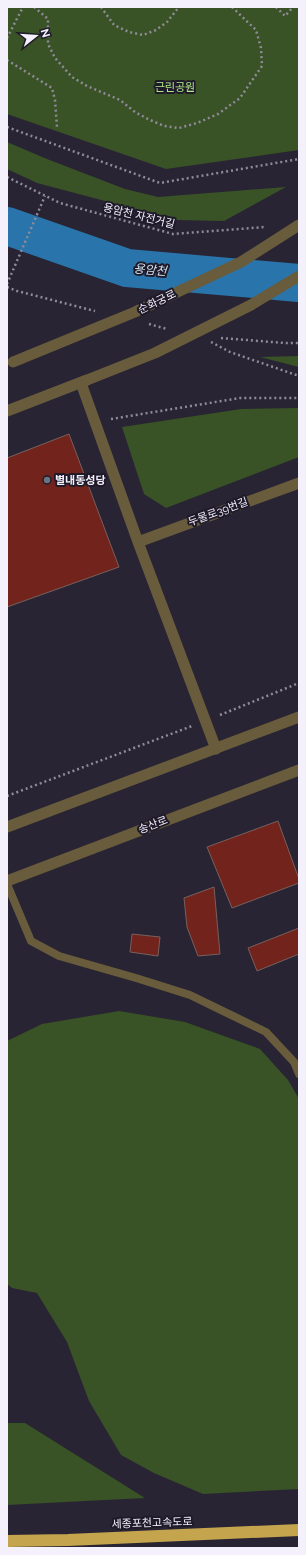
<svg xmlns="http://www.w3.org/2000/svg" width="306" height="1555" viewBox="0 0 306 1555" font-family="Raleway,'Noto Sans KR',sans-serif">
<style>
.green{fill:#395226}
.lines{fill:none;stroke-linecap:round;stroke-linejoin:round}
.river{stroke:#2975ab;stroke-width:38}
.building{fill:#72241c;stroke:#77605d}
.path{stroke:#8f8b98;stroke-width:2.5;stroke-dasharray:2 3;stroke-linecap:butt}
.service{stroke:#685c3c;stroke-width:8}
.minor{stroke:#685c3c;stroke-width:11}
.tertiary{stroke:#685c3c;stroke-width:11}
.motorway{stroke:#c4a54e;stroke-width:12}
.tertiary-bridge{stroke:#685c3c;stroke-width:11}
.worship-dot{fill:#6b7280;stroke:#1f1a29;stroke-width:1.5}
.labels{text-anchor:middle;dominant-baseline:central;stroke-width:4;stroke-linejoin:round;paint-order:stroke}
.park-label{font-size:11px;fill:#aee884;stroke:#1f1a29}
.street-label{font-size:11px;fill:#f4f1fc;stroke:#1f1a29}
.poi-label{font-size:11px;font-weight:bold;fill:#f4f1fc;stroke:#1f1a29;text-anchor:start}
.water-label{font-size:12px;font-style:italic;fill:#d0e2f1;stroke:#1f1a29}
</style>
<rect width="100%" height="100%" fill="#282433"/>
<path class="green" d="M7 7H299V150L166 169 7 114Z
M7 142 47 159 125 189 158 197 286 187 224 221 177 220 37 183 7 169Z
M299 356V367L260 357Z
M299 408V457L166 508 144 494 122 427 241 409Z
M119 1011 185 1022 260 1049 288 1080 299 1099V1489L203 1494 154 1473 121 1455 89 1401 67 1342 37 1293 12 1288 7 1284V1041L42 1024Z
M7 1423H25L145 1498 7 1505Z"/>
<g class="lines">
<path class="river" d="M7 226 127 268 299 283"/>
</g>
<path class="building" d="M69 434 119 567 7 607V458Z
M278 821 299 879V883L232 908 207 847Z
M214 887 220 954 198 956 187 927 184 898Z
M299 928V954L257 971 248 948Z
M132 934 160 937 158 956 130 952Z"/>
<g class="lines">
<path class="path" d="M34 7 48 19V44L55 58 72 77 87 86 120 100 135 112 148 119 164 126 179 128 197 123 218 114 240 98 262 66 261 48 256 30 232 7
M101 7 114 25 129 32 143 35 156 30 167 22 179 7
M276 7 285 16 293 7
M7 38 23 7
M7 60 52 88 55 100 57 127
M7 127 160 183 299 159
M7 177 60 203 173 234 265 227
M7 284 45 196
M7 287 17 291 95 311
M149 324 167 329
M221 338 285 343H299
M211 342 230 352 299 376
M111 419 240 398H299
M220 715 299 683
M7 796 192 726"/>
<path class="service" d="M7 884 31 941 59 956 136 978 190 995 266 1032 294 1062 299 1074"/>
<path class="minor" d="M81 383 138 542 216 749
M138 542 299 483"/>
<path class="tertiary" d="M7 411 87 380
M7 827 299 717
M7 881 299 770"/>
<path class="motorway" d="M7 1541 68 1540 299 1530"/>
<path class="tertiary-bridge" d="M13 362 135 312 241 262 299 225
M87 380 155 353 251 305 299 276"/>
</g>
<circle class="worship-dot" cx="47" cy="480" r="4"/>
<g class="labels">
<g class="park-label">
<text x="175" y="87">근린공원</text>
</g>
<g class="street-label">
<text transform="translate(139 216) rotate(14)">용암천 자전거길</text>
<text transform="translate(157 302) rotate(-26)">순화궁로</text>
<text transform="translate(218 512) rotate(-20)">두물로39번길</text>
<text transform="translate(153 825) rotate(-21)">송산로</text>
<text transform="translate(152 1523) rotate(-2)">세종포천고속도로</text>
</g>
<g class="poi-label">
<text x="55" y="480">별내동성당</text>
</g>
<g class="water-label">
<text transform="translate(150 270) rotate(5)">용암천</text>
</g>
</g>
<rect width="306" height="1555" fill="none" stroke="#f4f1fc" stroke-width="16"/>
<g transform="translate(36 36) rotate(73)" stroke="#1f1a29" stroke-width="3" paint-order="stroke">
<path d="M0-3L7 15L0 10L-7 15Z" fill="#f4f1fc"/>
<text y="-6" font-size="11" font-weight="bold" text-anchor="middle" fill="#f4f1fc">N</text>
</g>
</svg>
